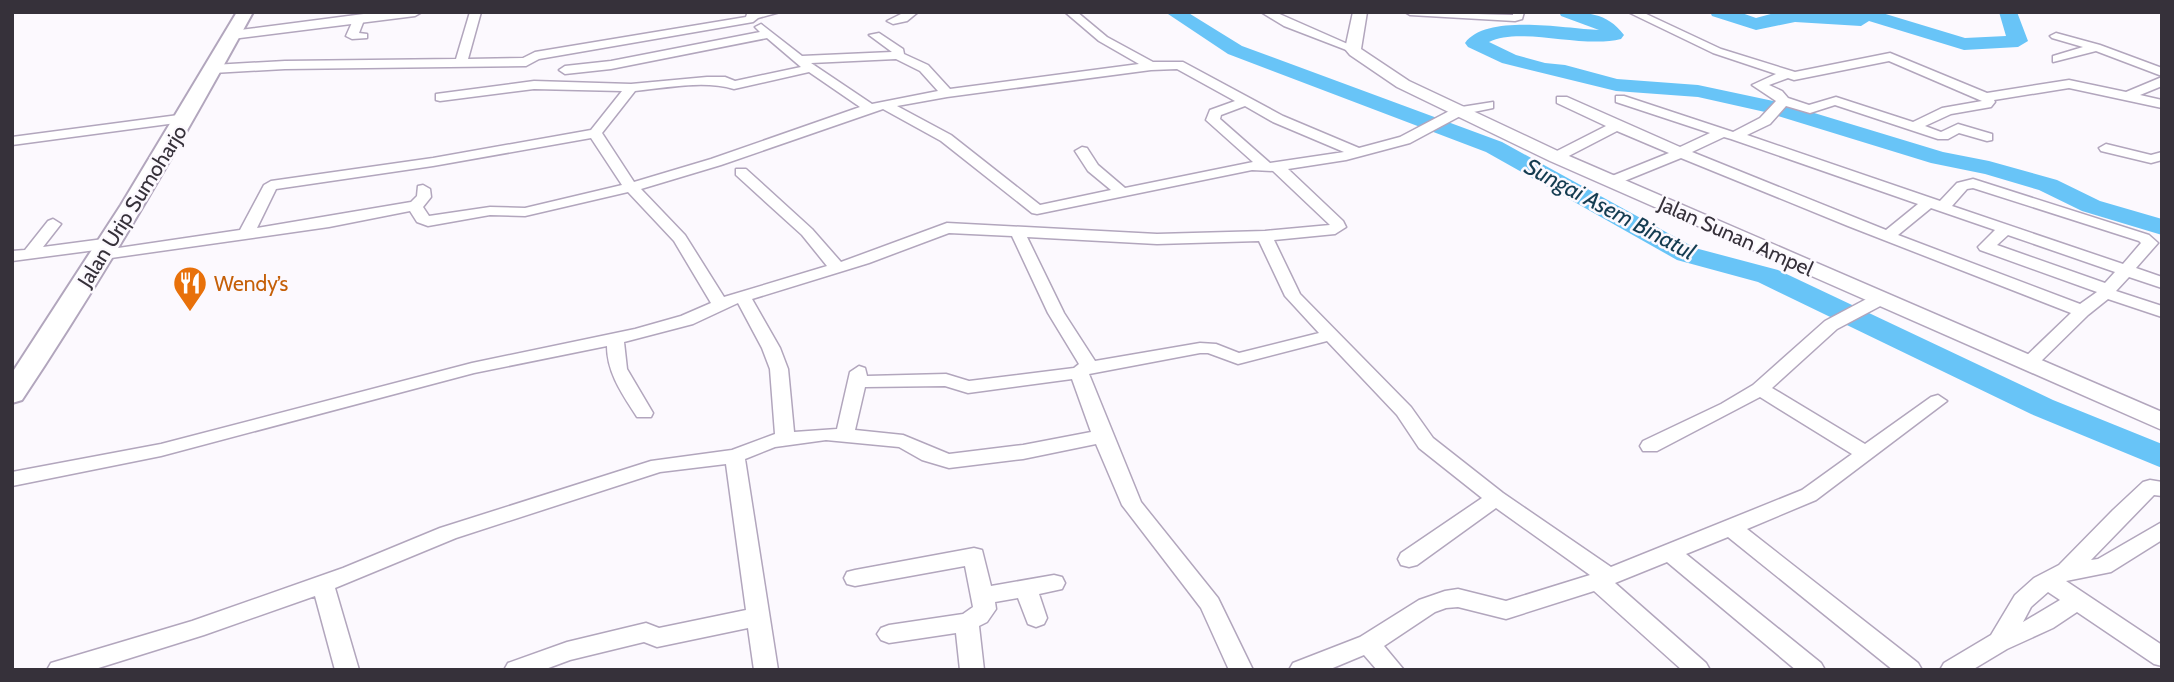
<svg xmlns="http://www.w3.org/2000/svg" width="2174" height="682" viewBox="0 0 2174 682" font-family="Cabin,sans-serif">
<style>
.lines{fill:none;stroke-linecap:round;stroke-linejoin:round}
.river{fill:#68c4f7;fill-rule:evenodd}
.minor-casing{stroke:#b2a6bd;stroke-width:3}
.tertiary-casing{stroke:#b2a6bd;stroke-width:3}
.secondary-casing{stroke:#b2a6bd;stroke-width:4}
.minor{fill:#fff;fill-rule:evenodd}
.tertiary{fill:#fff;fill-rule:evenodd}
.secondary{fill:#fff;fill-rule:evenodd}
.labels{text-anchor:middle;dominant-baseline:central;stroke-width:5;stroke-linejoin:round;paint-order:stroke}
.street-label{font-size:21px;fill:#36313a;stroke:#fcf9fe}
.food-label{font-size:21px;fill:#c56008;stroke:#fcf9fe;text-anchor:start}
.water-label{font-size:23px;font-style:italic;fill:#143c51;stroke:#fcf9fe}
</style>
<rect width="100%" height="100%" fill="#fcf9fe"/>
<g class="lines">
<path class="river" d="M1165 12H1187L1242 46 1502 142 1695 248 1778 270 2053 400 2162 444V468L2031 414 1758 282 1677 260 1486 152 1228 54Z
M1559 12C1585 12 1607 12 1624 35L1621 39C1583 49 1520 26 1489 42L1516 55 1545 63 1565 65 1617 79 1698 85 1778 102 1943 152 1989 161 2057 180 2100 201 2162 219V235L2082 211 2039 190 1985 174 1931 163 1765 112 1698 97 1616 91 1502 63 1468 47 1465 43C1487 13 1566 29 1599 30L1561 16Z
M1710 12H1739L1756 18 1778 12 1848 14 1879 12 1965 38 2006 36 1999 12H2017L2028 41 2018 47 1964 50 1869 21 1861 26 1795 22 1756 30 1712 16Z"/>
<g class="minor-casing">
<path id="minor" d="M470 12H481L468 59 523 58 535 52 746 17 747 14 754 12H780L758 18 753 22 539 59 526 66 285 69 213 73 207 69 213 65 285 61 456 59Z
M905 12H918L907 21 893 24 887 21Z
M1065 12H1077L1107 37 1153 62H1183L1283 116 1359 148 1400 137 1455 108 1493 102V108L1464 114 1410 143 1346 160 1288 169 1343 221 1346 227 1335 234 1274 240 1300 294 1411 407 1433 438 1503 493 1611 567 1802 490 1852 454 1760 397 1657 451H1643L1640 446 1643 441 1721 404 1753 385 1825 321 1874 295H1886L1888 299 1886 303 1837 329 1772 388 1865 444 1931 397 1938 395 1947 401 1816 500 1747 529 1918 663 1922 670H1893L1728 537 1686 554 1821 663 1825 670H1796L1667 562 1615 583 1706 663 1710 670H1682L1594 591 1506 619 1458 607 1446 608 1435 612 1384 646 1404 670H1377L1364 655 1328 670H1289L1293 663 1360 637 1419 600 1445 591 1458 589 1506 601 1590 575 1496 508 1417 565 1409 567 1401 565 1398 559 1401 553 1482 498 1419 448 1397 415 1327 341 1238 364 1208 353H1200L1089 374 1141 502 1218 598 1253 670H1229L1201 608 1122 505 1096 444 1023 459 949 468 922 460 899 447 826 440 775 447 745 459 778 670H754L748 628 657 647 644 642 570 660 543 670H504L508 663 567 642 646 623 659 628 746 610 726 464 660 472 456 538 335 588 359 670H335L315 596 204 635 92 670H47L51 663 192 621 343 568 440 528 651 461 732 450 775 434 770 369 762 348 738 303 693 324 624 342 627 369 653 413 651 417H637C623 395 607 373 607 346L474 373 161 456 12 486V472L161 444 472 363 635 329 681 316 711 303 674 241 628 192 525 216 490 215 428 226 417 222 410 211 329 227 104 259 96 254 98 251 240 230 264 185 271 181 433 158 591 130 622 91 534 89 440 101 436 100V94L534 81 631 84 707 77H725L735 81 801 67 767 38 611 69 565 74 559 70 565 66 611 61 760 32 755 27 761 24 802 56 892 52 869 35 879 33 903 49 904 54 928 65 950 89 1139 64 1099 41ZM896 59 920 71 938 91 872 104 811 63ZM1177 69 1235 101 1210 110 1206 120 1253 162 1125 188 1098 165 1087 148 1082 147 1075 151 1088 171 1111 190 1040 205 951 135 897 106 947 97 1151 70ZM809 72 860 107 711 159 634 182 602 133 635 91C667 88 703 80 734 89ZM1245 106 1273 122 1344 152 1270 163 1220 119 1221 115ZM883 109 941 141 1032 213 1037 214 1252 170 1273 171 1330 225 1265 231 1157 234 947 223 841 262 812 229 746 169H736V175L802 235 827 266 724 297 685 235 641 189 721 165ZM591 138 622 185 525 208 490 207 429 216 423 207 431 197 430 189 423 185 418 186 417 196 411 202 257 228 276 189 433 166ZM949 233 1012 236 1048 313 1079 364 1074 368 969 381 946 374 867 376 865 368 859 366 850 372 837 429 794 432 788 369 780 348 752 299 869 263ZM1027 237 1157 244 1259 241 1285 296 1319 333 1239 353 1216 344 1200 343 1095 361 1064 313ZM1072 379 1091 432 1023 445 949 454 903 435 855 430 865 387 945 386 968 393Z
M1261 12H1275L1359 49 1349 51 1284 26Z
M1405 12 1513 15V12H1524L1522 19 1515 21 1410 15Z
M1628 12H1642L1721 49 1795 72 1890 53 1987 93 2069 80 2126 92 2162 77V86L2140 95 2162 100V108L2069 88 1994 100 1995 102 1991 107 1951 114 1925 126 1941 132 1958 124 1992 134V140L1987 141 1959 133 1948 139H1938L1835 105 1810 113 1786 106 1770 124 1747 135 1940 201 1957 183 1973 179 2149 235 2158 243 2136 268 2162 277V288L2129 277 2116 291 2162 306V317L2108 299 2088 315 2034 368H2022L2019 364 2022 360 2071 313 1848 226 1681 158 1617 184H1607V178L1669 153 1617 131 1561 160H1551V154L1606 126 1557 103V97H1567L1680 147 1710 133 1616 102V96H1624L1733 132 1760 118 1776 101 1752 85 1776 74 1713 53ZM1889 61 1982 101 1942 108 1913 122 1836 97 1809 105 1788 98 1782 91 1769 85 1788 78 1794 80ZM1724 137 1731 139 1918 204 1886 230 1692 152ZM1973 188 2139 241 2141 243 2123 264 1952 206 1967 189ZM1931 208 1995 230 1978 247 1980 250 2097 292 2080 304 1898 235ZM2008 235 2115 272 2105 283 1997 245Z
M354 18 364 20 359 33 367 34V38L352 39 346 36Z
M2056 33 2100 45 2162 68V76L2096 51 2053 62V56L2083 47 2052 38 2050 36Z
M186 114 191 115V121L12 145V137Z
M2106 144 2151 155 2162 152V160L2151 163 2101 151 2099 148Z
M53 219 61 224 43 247 111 238 119 243 111 248 12 261V251L25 250 48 221Z
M2150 480 2162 482V496L2154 495 2091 560 2098 559 2162 522V540L2111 572 2066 581 2162 645V666L2154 664 2077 612 2053 628 2007 649 1972 670H1940L1944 663 1991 635 2015 595 2034 578 2059 565 2113 510 2143 482ZM2048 592 2060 600 2023 622 2031 607Z
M974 548 982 550 991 586 1054 575 1062 577 1065 583 1062 589 1039 594 1047 618 1044 624 1036 627 1028 624 1018 598 995 602 996 609 987 622 979 626 984 670H960L956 633 889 643 881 640 877 634 881 628 889 625 963 614 973 607 965 566 855 586 847 584 844 578 847 572 855 570Z"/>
</g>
<g class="tertiary-casing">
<path id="tertiary" d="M379 12H422L415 16 232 39 225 35 232 31Z
M1353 12H1367L1361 49 1409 81 1562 153 2162 412V430L1550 161 1397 87 1350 55 1345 49Z"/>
</g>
<g class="secondary-casing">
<path id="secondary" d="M237 12H253C181 144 105 275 22 400L12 403V373L121 205Z"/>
</g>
<use href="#minor" class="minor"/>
<use href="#tertiary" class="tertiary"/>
<use href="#secondary" class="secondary"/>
</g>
<defs>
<g id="restaurant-pin" transform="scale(1.75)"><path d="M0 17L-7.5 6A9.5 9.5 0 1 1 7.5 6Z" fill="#e8710a" stroke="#fcf9fe"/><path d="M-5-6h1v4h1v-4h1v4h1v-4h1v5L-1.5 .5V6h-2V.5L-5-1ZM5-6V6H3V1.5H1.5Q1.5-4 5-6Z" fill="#fff"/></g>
</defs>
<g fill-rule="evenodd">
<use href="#restaurant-pin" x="190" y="283"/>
</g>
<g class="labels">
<g class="street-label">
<text transform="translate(132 206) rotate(-58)">Jalan Urip Sumoharjo</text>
<text transform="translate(1736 236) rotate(24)">Jalan Sunan Ampel</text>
</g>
<g class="food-label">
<text x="214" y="283">Wendy’s</text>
</g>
<g class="water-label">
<text transform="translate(1610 209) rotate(28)">Sungai Asem Binatul</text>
</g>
</g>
<rect width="2174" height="682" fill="none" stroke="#36313a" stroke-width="28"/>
</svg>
